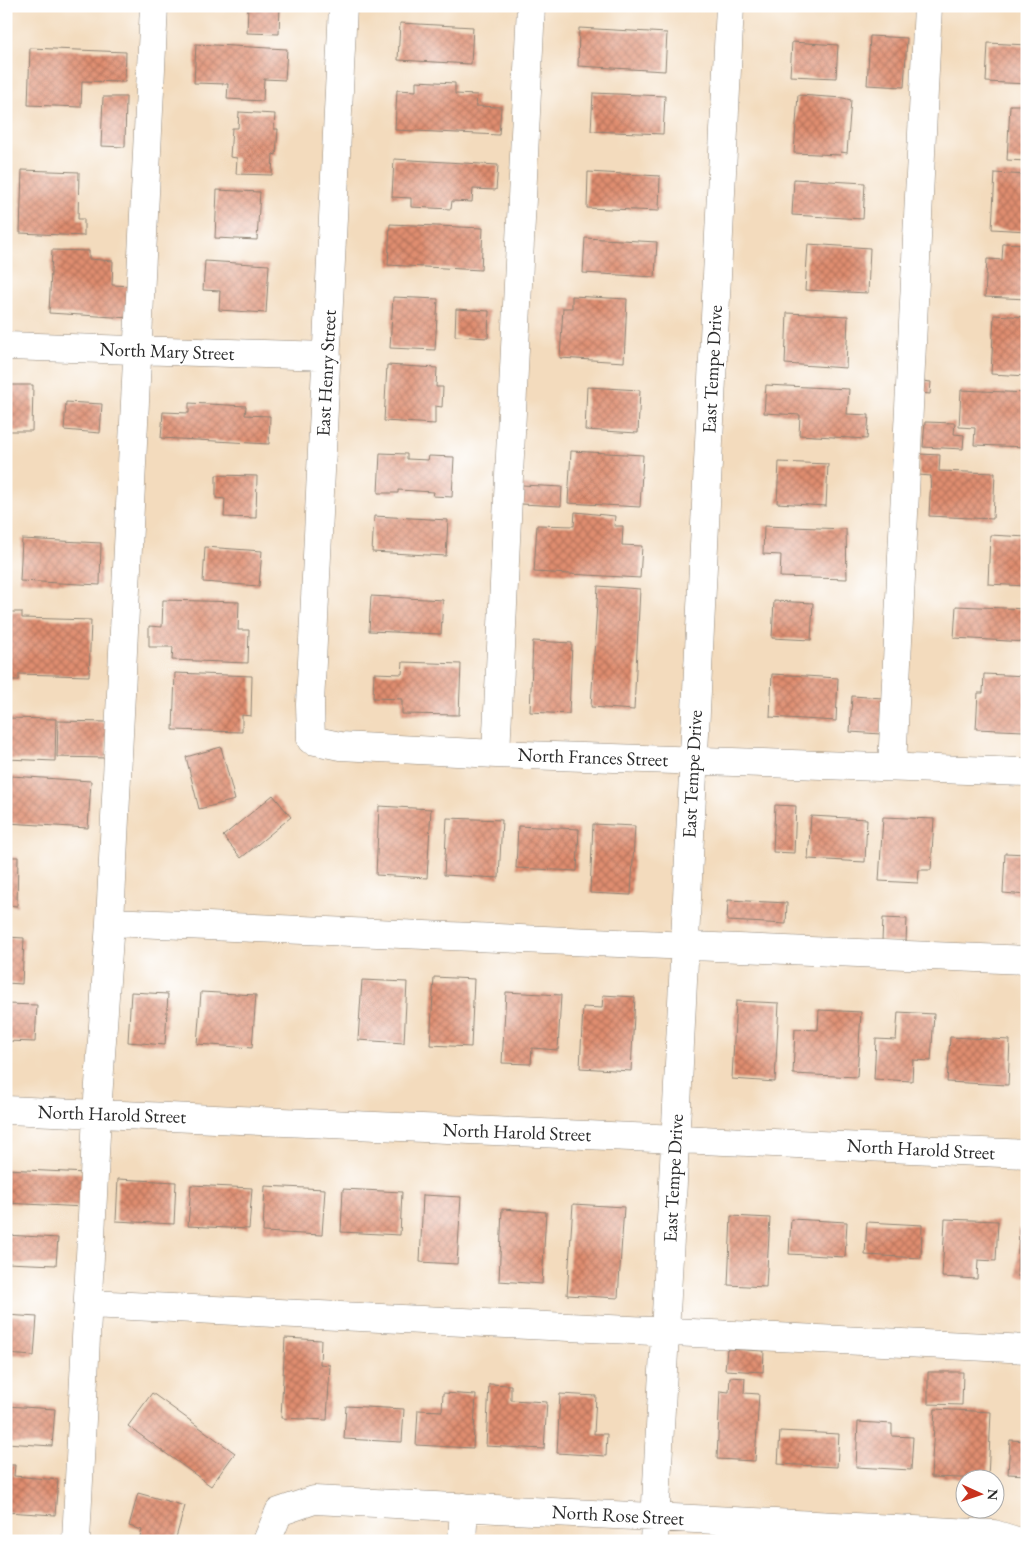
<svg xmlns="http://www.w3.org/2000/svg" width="1033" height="1547" viewBox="0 0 1033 1547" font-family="'EB Garamond',serif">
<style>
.building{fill:url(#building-cross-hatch)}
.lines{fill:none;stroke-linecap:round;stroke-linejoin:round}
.minor-casing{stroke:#8f8374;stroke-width:29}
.minor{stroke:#fff;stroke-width:28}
.labels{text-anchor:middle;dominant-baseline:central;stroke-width:4;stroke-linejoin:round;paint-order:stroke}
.street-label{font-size:19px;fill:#2b2b2b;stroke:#fff}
</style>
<defs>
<pattern id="building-cross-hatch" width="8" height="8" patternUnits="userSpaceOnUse" patternTransform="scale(1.25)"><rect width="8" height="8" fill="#df8d70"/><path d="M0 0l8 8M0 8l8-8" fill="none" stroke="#b5735c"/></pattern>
</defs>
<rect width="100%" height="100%" fill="#fff"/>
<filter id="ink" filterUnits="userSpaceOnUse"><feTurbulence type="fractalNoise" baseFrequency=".02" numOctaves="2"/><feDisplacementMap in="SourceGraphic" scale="10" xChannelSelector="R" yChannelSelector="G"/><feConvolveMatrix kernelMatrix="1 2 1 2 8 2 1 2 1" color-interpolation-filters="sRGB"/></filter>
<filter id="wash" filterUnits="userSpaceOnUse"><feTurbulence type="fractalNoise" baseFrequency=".0096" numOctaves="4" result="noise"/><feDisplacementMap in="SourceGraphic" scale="20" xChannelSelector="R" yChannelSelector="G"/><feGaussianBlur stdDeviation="1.12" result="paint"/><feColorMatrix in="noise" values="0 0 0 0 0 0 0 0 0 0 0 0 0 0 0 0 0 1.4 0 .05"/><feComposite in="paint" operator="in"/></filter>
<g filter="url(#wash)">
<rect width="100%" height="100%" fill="#f3dbbd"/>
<g id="blocks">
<path class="building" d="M248 6H280L279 34 247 33Z
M400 23 473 27 471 64 398 60Z
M579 28 667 33 665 71 578 66Z
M870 36 907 38 904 87 867 85Z
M792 42 838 45 836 78 790 76Z
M988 43 1027 45V84L986 82Z
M196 44 287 49 285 80 264 79 263 101 227 99 228 84 194 83Z
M30 48 126 52 125 82 82 81 81 107 28 105Z
M416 81 455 83V94L477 95 476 106 501 107 499 135 395 130 397 90 416 91Z
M593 93 665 96 663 134 591 131Z
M798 95 843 98 851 100 847 153 841 152 840 155 794 153Z
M103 97H126L125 147 101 146Z
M1010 105H1027V161L1007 160Z
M239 112 275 114 274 129H278L276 155 273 154 272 175 236 174 237 158 230 157 232 128H238Z
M394 159 498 165 496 190 473 189 472 202 452 201 451 209 411 207V198L392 197Z
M22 170 79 172 78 219H84V236L20 233Z
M588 172 660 176 659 211 587 208Z
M995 173 1027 175V231L992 229Z
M794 179 865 183 863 219 792 215Z
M217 190 260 192 257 240 215 238Z
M390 224 483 228 481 270 388 265Z
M585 238 657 242 655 277 583 273Z
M1003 243 1027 244V299L985 297 987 259 1002 260Z
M808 244 870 248 868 293 805 290Z
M52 250 89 251V259L113 261 112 285 132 286 130 318 49 313Z
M205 261 269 265 266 313 219 310 220 291 203 290Z
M572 296 627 299 624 362 560 358 563 308H572Z
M393 297 438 299 435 350 390 348Z
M456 309 489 311 488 338 455 336Z
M787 313 848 316 846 368 785 364Z
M994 315 1027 317V376L991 374Z
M387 365 437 368 436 387H443L442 407 435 406V424L384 421Z
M922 381 931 382 930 394 921 393Z
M6 385H33L32 431H6Z
M766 385 849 389 847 414 869 415 867 439 799 435 800 415 764 413Z
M587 387 640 390 638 433 585 430Z
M961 390 1027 393V447L974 445 975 428 959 427Z
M66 402 102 404 100 433 64 430Z
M189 403 246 406 245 415 270 416 269 444 161 438 163 412 189 413Z
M925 422 955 423 954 434 964 435 963 449 923 447Z
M571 451 643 455 640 507 568 503Z
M380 453 407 454V459L428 460 429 456 454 457 452 497 433 496 434 492 398 490V493H378Z
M919 454 940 455 939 471 995 473 993 519 929 516 931 476 919 475Z
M779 462 828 464 826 506 777 503Z
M216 475 257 476 256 518 224 517 225 499 216 498Z
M522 485 562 487 561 506 521 504Z
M575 512 615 516 614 526H623L622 545 642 546 640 578 534 572 537 525 574 526Z
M374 516 448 520 446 556 372 552Z
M764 526 846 529 847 579 780 577 781 555 763 554Z
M990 535 1027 537V586L988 584Z
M22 539 101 543 100 585 20 581Z
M205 547 262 551 259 586 203 582Z
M598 586 640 589 634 710 591 707Z
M371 596 443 600 441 634 369 631Z
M163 600 239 602 238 630H249L248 663 172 660 173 647H149V626L162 627Z
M774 601 813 603 811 640 772 638Z
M956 606 1027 609V642L954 638Z
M6 612H22V618L91 620 89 676 19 674V680H6Z
M533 641 572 643 569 714 530 712Z
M403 662 461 664 459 715 402 714V699L373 698 374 673 402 674Z
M175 673 252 676 251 716 242 715V732L173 730Z
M772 674 838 678 836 721 770 717Z
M984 674 1027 676 1024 731 976 729 978 693H983Z
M852 696 883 698 881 734 850 732Z
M6 718 56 719 55 761 6 759Z
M58 721 107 722 106 758 57 757Z
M221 747 235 800 199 809 186 757Z
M11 776 91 781 88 828 8 823Z
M273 795 291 817 241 858 223 836Z
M775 805 796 806 794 853 773 852Z
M379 806 431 809 427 878 376 875Z
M811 816 867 819 865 862 808 859Z
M883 817 934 819 931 870H919L918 883 879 881Z
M447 818 502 820 499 878 444 875Z
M593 824 635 826 631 895 590 893Z
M518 826 579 829 577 871 516 868Z
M1005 853 1027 854V895L1003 893Z
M6 857H18L17 906 6 905Z
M728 900 787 903 786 924 727 921Z
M883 918 907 919 906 942 882 941Z
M6 937 24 938 22 984 6 983Z
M434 977 474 979 471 1047 430 1045Z
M362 980 407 982 404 1043 358 1040Z
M131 992 168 994 165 1045 128 1042Z
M201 992 256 995 252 1048 197 1044Z
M506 992 561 995 558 1050 532 1048 531 1064 502 1063Z
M603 995 635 997 631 1071 580 1068 583 1007 602 1008Z
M736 1001 779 1003 775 1082 732 1079Z
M6 1004 37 1005 35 1042 6 1041Z
M819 1010 861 1012 857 1077 793 1074 795 1029 818 1030Z
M898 1012 934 1014 931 1061 913 1060 912 1081 874 1079 876 1039 896 1040Z
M950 1037 1010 1040 1008 1085 947 1082Z
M6 1169 86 1173 84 1207 6 1203Z
M118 1179 176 1182 174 1224 116 1221Z
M191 1185 252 1188 249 1229 188 1226Z
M265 1186 325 1189 322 1235 263 1232Z
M343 1189 402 1192 400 1235 341 1232Z
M423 1195 461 1197 457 1264 420 1262Z
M573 1204 624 1207 618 1298 567 1295Z
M502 1209 546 1212 542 1284 499 1281Z
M731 1216 770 1218 766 1287 728 1285Z
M791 1219 847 1222 845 1257 789 1254Z
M945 1219 998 1221 996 1261 978 1260 977 1279 942 1277Z
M867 1222 922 1225 921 1258 865 1255Z
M1019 1229 1027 1230V1277L1017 1276Z
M6 1235 58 1238 56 1265 6 1263Z
M6 1315 37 1317 34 1356 6 1354Z
M285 1338 321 1340 320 1364 330 1365 327 1420 281 1418Z
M727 1349 764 1351 763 1372 725 1370Z
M928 1372H963L962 1405 928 1404Z
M730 1377 745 1378 744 1393 759 1394 755 1461 717 1459 720 1391 729 1392Z
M489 1384 511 1385V1400L547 1402 544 1449 486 1446Z
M152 1393 235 1453 211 1486 128 1426Z
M443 1393 476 1395 473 1448 416 1445 418 1410 442 1411Z
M560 1394 596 1396 594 1434H607L606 1456 557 1453Z
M6 1406 55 1409 52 1446 6 1443Z
M346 1406 404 1409 402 1442 344 1439Z
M935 1409 991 1412 988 1479 931 1477Z
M858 1422 892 1424V1436L913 1437 911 1470 856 1467Z
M780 1431 839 1434 837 1467 778 1464Z
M1010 1440 1027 1441V1475L1008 1474Z
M6 1465H15L14 1476 58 1480 55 1515 6 1512Z
M138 1493 185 1506 175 1541H139L142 1530 129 1526Z"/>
</g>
</g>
<g filter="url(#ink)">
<use href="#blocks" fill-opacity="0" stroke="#8f8374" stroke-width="1"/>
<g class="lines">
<g class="minor-casing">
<path id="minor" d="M343 6 310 704 311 740 340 746 496 754 1027 772
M6 346 327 356
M496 754 531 6
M892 767 928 6
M110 922 1027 960
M6 1110 1027 1154
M89 1304 1027 1349
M76 1541 97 1114 110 922 154 6
M267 1541 279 1512 314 1500 994 1534 1017 1541
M462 1541 464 1507
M654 1541 677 1106 730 6"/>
</g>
<use href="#minor" class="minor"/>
</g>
</g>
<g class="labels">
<g class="street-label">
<text transform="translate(167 351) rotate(2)">North Mary Street</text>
<text transform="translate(712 369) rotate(-87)">East Tempe Drive</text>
<text transform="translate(326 373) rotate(-87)">East Henry Street</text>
<text transform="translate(593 757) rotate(2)">North Frances Street</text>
<text transform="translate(692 774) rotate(-87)">East Tempe Drive</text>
<text transform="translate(112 1114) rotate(2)">North Harold Street</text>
<text transform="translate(517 1132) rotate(2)">North Harold Street</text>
<text transform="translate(921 1149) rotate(3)">North Harold Street</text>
<text transform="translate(673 1178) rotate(-87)">East Tempe Drive</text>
<text transform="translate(618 1515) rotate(3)">North Rose Street</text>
</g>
</g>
<rect width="1033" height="1547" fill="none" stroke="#fff" stroke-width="25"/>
<g transform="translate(980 1494) rotate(93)"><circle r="24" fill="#ffffff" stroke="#aaaaaa"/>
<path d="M0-4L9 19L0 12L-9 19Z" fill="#c8321e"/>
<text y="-8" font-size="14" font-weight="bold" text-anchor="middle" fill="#2b2b2b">N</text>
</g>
</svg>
